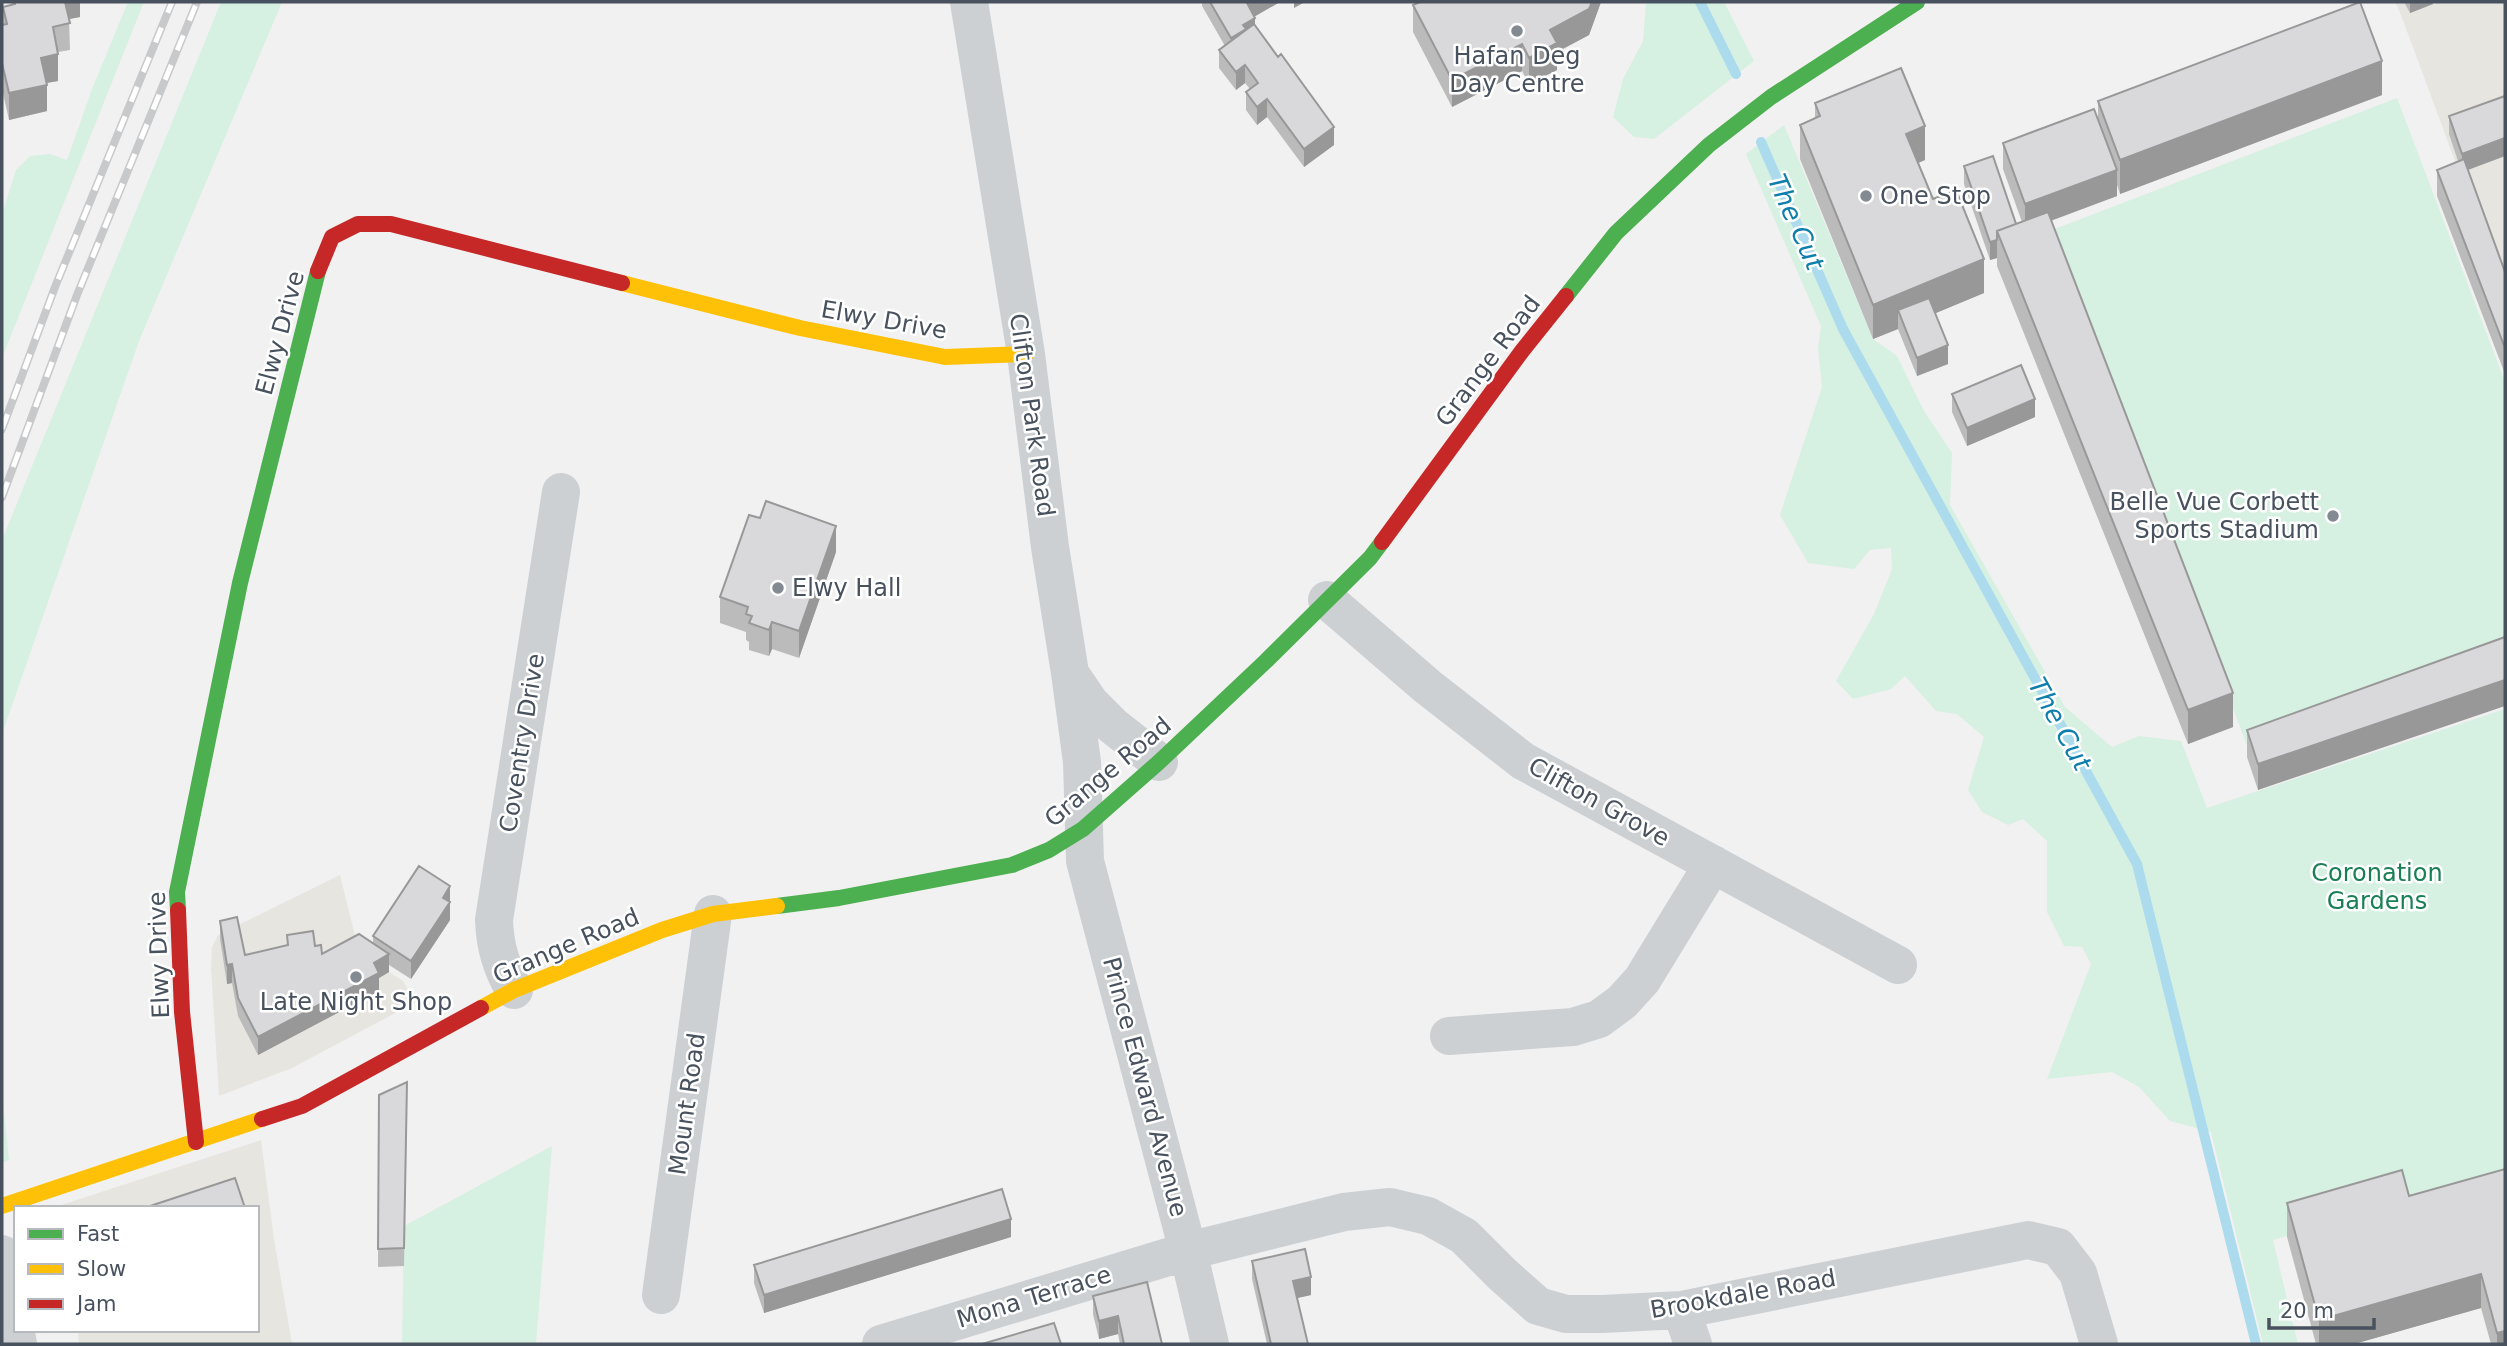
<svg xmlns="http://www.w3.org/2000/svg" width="2507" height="1346" viewBox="0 0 2507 1346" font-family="'DejaVu Sans',sans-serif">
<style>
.commercial{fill:#e6e5e0}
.green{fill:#d6f0e2}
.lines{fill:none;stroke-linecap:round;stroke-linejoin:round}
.stream{stroke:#acdbed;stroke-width:10}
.street{stroke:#cdd0d2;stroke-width:38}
.fast{stroke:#4caf50;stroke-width:16}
.slow{stroke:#ffc107;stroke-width:16}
.jam{stroke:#c62828;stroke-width:16}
.rail-casing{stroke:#c8c9cb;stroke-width:8}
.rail{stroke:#fff;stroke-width:5;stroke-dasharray:16;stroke-linecap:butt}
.wall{fill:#bbbbbc}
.shaded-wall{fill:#989899}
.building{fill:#d9d9db;stroke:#989899;stroke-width:2}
.poi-dot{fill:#848a91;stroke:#fff;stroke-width:2.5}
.labels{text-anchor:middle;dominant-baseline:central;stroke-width:5;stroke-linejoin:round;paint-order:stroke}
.poi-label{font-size:24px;fill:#48525e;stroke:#fff}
.street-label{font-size:24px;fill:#48525e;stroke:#fff}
.park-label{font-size:24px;fill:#197f54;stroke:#fff}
.water-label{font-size:26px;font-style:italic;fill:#0e7eab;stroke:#fff}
</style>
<rect width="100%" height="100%" fill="#f2f1f1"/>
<path class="commercial" d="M2395 2H2505V296L2401 15Z
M340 875 359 952 403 981 416 1002 292 1068 219 1096 211 967 212 947 218 935Z
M261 1140 274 1239 292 1344H79L78 1330H257V1208H52Z"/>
<path class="green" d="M128 2H144L2 358V214L16 170 30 156 50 154 67 160 92 89Z
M221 2H282L139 341 2 734V540Z
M1646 2H1724L1754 61 1654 139 1634 137 1613 117 1623 79 1643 41Z
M2397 98 2505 382V650L2248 748 2052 230Z
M1784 125 1873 339 1897 356 1924 411 1952 453 1950 505 2065 707 2112 747 2139 736 2181 741 2207 808 2505 709V1188L2367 1212 2273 1240 2298 1344H2263L2211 1132 2170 1121 2139 1087 2112 1072 2047 1079 2091 964 2082 947 2064 946 2047 912V841L2023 819 2008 825 1982 812 1968 790 1984 737 1957 714 1936 711 1905 676 1891 689 1853 699 1836 681 1874 614 1892 569 1891 548 1870 550 1854 569 1808 563 1780 515 1822 387 1818 348 1821 326 1746 154Z
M2 1093 9 1160 2 1163Z
M552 1146 536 1344H402L404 1226Z"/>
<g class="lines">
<path class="stream" d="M1700 2 1736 74
M1761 142 1843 329 2137 864 2256 1344"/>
<path class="street" d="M969 2 1026 354 1050 547 1070 673 1082 762 1085 861 1188 1251 1210 1344
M1327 600 1428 687 1523 761 1898 965
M1071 675 1090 703 1113 726 1159 762
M514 990C501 966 495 947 494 920L561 492
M1449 1036 1573 1027 1599 1019 1622 1002 1642 980 1713 864
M2 1254 18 1344
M661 1295 713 914
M1681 1310 1693 1344
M881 1344 1188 1251 1344 1212 1390 1207 1428 1216 1464 1236 1502 1274 1538 1306 1566 1314H1602L1681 1310 2028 1240 2058 1247 2078 1273 2099 1344"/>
<path class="fast" d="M1566 296 1616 233 1709 145 1771 97 1917 2
M777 906 839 898 1012 865 1049 850 1083 829 1159 762 1266 661 1370 558 1382 542
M178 910 177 892 240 583 318 271"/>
<path class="slow" d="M622 283 800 328 945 357 1026 354
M481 1008 514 990 662 930 713 914 777 906
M2 1206 262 1119"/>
<path class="jam" d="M318 271 332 237 358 224H391L622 283
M1382 542 1522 351 1566 296
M178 910 182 1012 196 1142
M262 1119 302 1106 481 1008"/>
<g class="rail-casing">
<path id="rail" d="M2 429 55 287 172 2
M2 497 77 295 197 2"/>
</g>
<use href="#rail" class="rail"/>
</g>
<path class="wall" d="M11 2H80V17L69 19 70 50 58 52V81L46 83 47 111 9 120 2 89V25H3V7L11 6Z
M1202 2H1280L1254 16 1255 26 1334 145 1304 167 1267 117 1257 125 1246 110V92L1250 89 1245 83 1236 90 1219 68V50L1225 46 1202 6Z
M1420 2H1601L1589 35 1557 52V70L1529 84 1522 71 1452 107 1413 32V5Z
M2404 2H2433V4L2410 13Z
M2382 95 2120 194 2117 185V196L2051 221 2233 727 2188 744 1997 266V258L1990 260 1964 184V166L2016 224 2022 222 2003 169V143L2098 120V101Z
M2505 96V156L2468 170 2505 272V374L2437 196V170L2458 161 2449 134V116Z
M1815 103 1925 160 1918 163 1933 199 1984 293 1935 313 1948 364 1917 376 1898 329 1873 339 1800 159V125L1815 118Z
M1952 394 2035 417 1967 446 1952 412Z
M836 552 799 658 772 649 769 656 749 650V642L746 640V632L720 623V597Z
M2505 637 2258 790 2247 757V730Z
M450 904V920L411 979 389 965V972L379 978V991L258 1055 238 1016 232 983 227 984 220 939V921L245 955 287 945V935L315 946 322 954 373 944V936Z
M379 1095 407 1101 404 1266 378 1267Z
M2505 1169V1344H2491L2481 1308 2354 1344H2316L2287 1237V1203L2409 1196Z
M1011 1237 764 1313 754 1283V1265Z
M1252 1261 1311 1295 1297 1298 1308 1344H1267L1252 1279Z
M1093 1296 1162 1344H1120L1118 1334 1099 1339 1093 1314Z"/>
<path class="shaded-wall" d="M64 2H80V17L64 20Z
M1248 2H1280L1247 21V3Z
M1294 2H1305L1294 8Z
M1592 2H1601L1589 35 1557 52V70L1529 84V58L1550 30Z
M2410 2H2433V4L2410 13Z
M1255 18V36L1231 56V38L1243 25Z
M1522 44V71L1452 107V80Z
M58 54V81L41 84V58Z
M2382 61V95L2120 194V160Z
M1245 65V83L1236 90V72Z
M47 85V111L9 120V93Z
M1267 99V117L1257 125V107Z
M1925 126V160L1906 168V134Z
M1334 127V145L1304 167V149Z
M2505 138V156L2462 172V154Z
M2117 170V196L2025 230V204Z
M1997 240V258L1990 260V242Z
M1984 259V293L1905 326 1898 310V329L1873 339V305Z
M1948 345V364L1917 376V358Z
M2035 399V417L1967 446V428Z
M836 526V552L799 658V631Z
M772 622V649L769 656V630Z
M2505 680V706L2258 790V764Z
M2233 693V727L2188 744V710Z
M450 886V920L411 979V961L443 898Z
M389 954V972L379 978V991L258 1055V1037L374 963Z
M232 964V983L227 984V965Z
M1011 1219V1237L764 1313V1295Z
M2481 1274V1308L2354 1344H2319V1320Z
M1311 1277V1295L1293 1299V1281Z
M1118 1316V1334L1099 1339V1321Z
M2505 1331V1344H2497V1333Z"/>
<path class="building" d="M15 2H65L70 23 53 27 58 54 41 58 47 85 9 93 2 63V25L7 24 3 7 15 4Z
M1210 2H1248L1247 3 1255 18 1243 25 1246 29 1231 38Z
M1420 2H1592L1589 9 1550 30 1557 43 1529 58 1522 44 1452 80 1413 5Z
M2360 2 2382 61 2120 160 2098 101Z
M1254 24 1278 57 1281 54 1334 127 1304 149 1267 99 1257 107 1246 92 1258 83 1245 65 1236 72 1219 50Z
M1901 68 1925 126 1906 134 1933 199 1956 190 1984 259 1873 305 1800 125 1820 116 1815 103Z
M2505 96V138L2462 154 2449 116Z
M2094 109 2117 170 2025 204 2003 143Z
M1993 156 2016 224 1997 231V240L1990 242 1964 166Z
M2464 159 2505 272V348L2437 170Z
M2048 212 2233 693 2188 710 1997 231Z
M1929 298 1948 345 1917 358 1898 310Z
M2021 365 2035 399 1967 428 1952 394Z
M766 501 836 526 799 631 772 622 769 630 749 623 752 616 746 614 748 607 720 597 749 515 760 518Z
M2505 637V680L2258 764 2247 730Z
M419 866 450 886 443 898 450 902 411 961 373 936Z
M237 917 245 955 288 945 287 935 313 931 315 946 321 945 322 954 359 934 389 954 374 963 379 973 258 1037 238 998 232 964 227 965 220 921Z
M407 1082 404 1248 378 1249 379 1095Z
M2505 1169V1331L2497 1333 2481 1274 2319 1320 2287 1203 2402 1170 2409 1196Z
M235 1178 245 1208H144Z
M1002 1189 1011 1219 764 1295 754 1265Z
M1305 1249 1311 1277 1293 1281 1308 1344H1271L1252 1261Z
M1147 1282 1162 1344H1124L1118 1316 1099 1321 1093 1296Z
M1054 1323 1061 1344H982Z"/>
<g class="poi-dot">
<circle cx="1517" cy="31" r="7"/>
<circle cx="1866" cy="196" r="7"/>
<circle cx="2333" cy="516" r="7"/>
<circle cx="778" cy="588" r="7"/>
<circle cx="356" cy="977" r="7"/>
</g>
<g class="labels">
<g class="poi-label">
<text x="1517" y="56">Hafan Deg<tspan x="1517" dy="28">Day Centre</tspan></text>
<text x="1880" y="196" text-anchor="start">One Stop</text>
<text x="2319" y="502" text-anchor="end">Belle Vue Corbett<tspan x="2319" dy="28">Sports Stadium</tspan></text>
<text x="792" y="588" text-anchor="start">Elwy Hall</text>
<text x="356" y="1002">Late Night Shop</text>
</g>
<g class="street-label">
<text transform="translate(884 320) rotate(10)">Elwy Drive</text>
<text transform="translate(280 333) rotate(-75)">Elwy Drive</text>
<text transform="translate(1488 361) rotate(-53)">Grange Road</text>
<text transform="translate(1032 415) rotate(82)">Clifton Park Road</text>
<text transform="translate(522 743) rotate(-81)">Coventry Drive</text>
<text transform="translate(1108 772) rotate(-40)">Grange Road</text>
<text transform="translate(1599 802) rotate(29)">Clifton Grove</text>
<text transform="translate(566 946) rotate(-23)">Grange Road</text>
<text transform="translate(159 955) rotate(-92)">Elwy Drive</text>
<text transform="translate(1145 1087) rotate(75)">Prince Edward Avenue</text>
<text transform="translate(687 1104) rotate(-82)">Mount Road</text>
<text transform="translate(1743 1294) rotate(-10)">Brookdale Road</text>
<text transform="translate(1034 1297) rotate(-17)">Mona Terrace</text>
</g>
<g class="park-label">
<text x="2377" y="873">Coronation<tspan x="2377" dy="28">Gardens</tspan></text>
</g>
<g class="water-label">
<text transform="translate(1796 222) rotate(66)">The Cut</text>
<text transform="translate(2060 724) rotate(61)">The Cut</text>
</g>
</g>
<rect width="2507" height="1346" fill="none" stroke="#48525e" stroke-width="7"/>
<rect x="14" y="1206" width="245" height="126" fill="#ffffff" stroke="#b6babf" stroke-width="2"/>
<rect x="28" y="1229" width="35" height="10" fill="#4caf50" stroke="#b6babf" stroke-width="2"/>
<text x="77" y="1241" font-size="21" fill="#48525e">Fast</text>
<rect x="28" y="1264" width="35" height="10" fill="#ffc107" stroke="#b6babf" stroke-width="2"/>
<text x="77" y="1276" font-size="21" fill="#48525e">Slow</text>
<rect x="28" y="1299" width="35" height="10" fill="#c62828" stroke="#b6babf" stroke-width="2"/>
<text x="77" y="1311" font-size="21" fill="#48525e">Jam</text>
<path d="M2269 1318v10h105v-10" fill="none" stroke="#48525e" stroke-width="3.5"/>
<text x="2280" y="1318" font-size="21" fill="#48525e" stroke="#ffffff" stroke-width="5" paint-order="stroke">20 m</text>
</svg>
